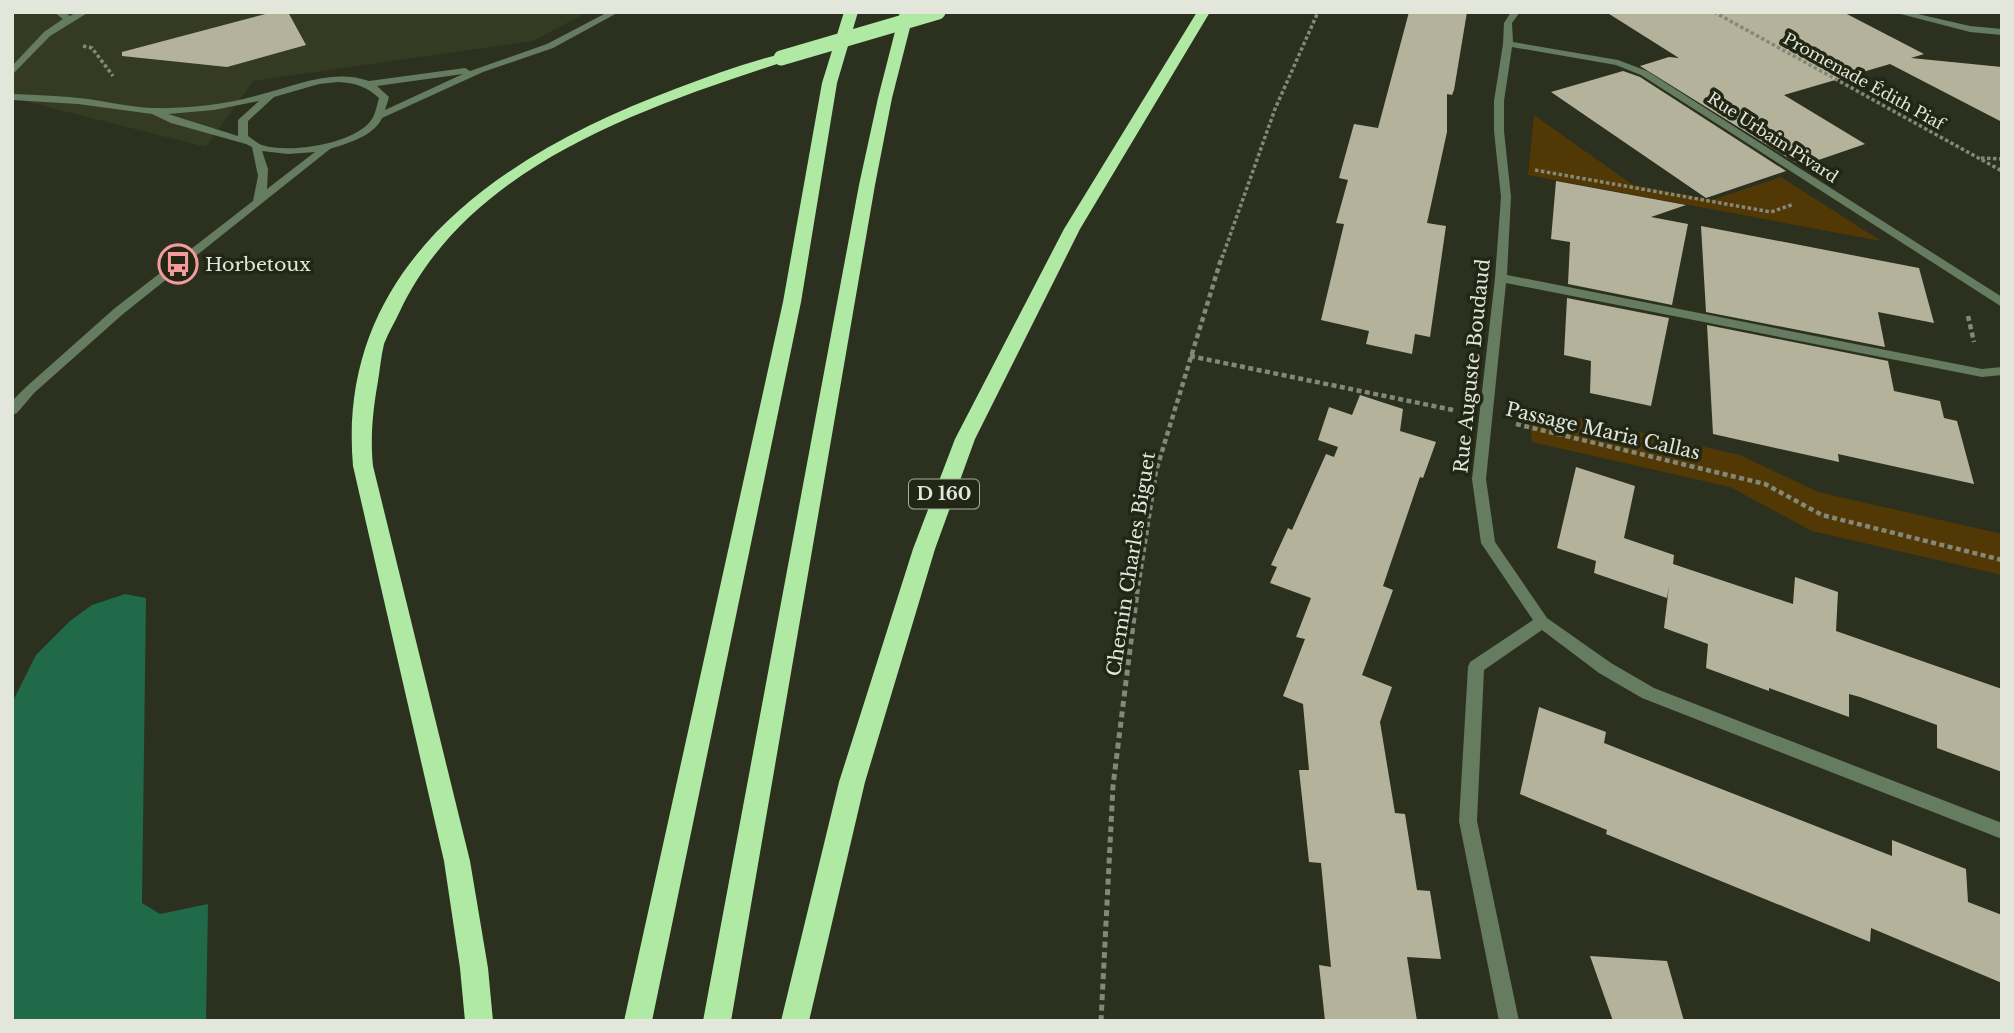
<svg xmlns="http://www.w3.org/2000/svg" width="2014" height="1033" viewBox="0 0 2014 1033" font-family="'Libre Baskerville',serif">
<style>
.built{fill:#343b22}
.green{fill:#513804}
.water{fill:#206949}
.building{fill:#b5b29b}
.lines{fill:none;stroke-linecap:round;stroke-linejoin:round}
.path-far2{stroke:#848879;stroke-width:3.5;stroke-dasharray:3.5 2.5;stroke-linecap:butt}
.path-far1{stroke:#848879;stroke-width:4.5;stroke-dasharray:5 3.5;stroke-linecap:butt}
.path{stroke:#848879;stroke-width:5;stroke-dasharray:6 4.5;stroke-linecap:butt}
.street{fill:#657c61;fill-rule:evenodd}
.highway{fill:#afe9a3;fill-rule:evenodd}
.highway-bridge{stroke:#afe9a3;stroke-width:15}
.labels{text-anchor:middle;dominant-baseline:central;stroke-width:7;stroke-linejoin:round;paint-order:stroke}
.far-street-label{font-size:16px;fill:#e3e7db;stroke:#222715}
.shield{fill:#222715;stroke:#a9ada0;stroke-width:2}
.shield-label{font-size:18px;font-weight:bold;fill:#e3e7db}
.poi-label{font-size:19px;fill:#e3e7db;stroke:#222715;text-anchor:start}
.street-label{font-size:19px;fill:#e3e7db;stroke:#222715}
</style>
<rect width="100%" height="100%" fill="#2c311f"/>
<path class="built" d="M12 12H588L533 41 253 81 206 147 12 98Z"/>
<path class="green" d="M1534 115 1633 185 1712 200 1781 177 1881 241 1528 175Z
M1528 407 1740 455 1818 492 2002 534V575L1812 531 1730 487 1532 442Z"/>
<path class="water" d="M125 594 146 598 142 903 160 914 208 904 206 1021H12V703L36 655 70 621 92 605Z"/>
<path class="building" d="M273 12H288L306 45 227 67 122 56V52Z
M1409 12H1467L1454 90 1452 95 1447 94V132L1427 223 1446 226 1430 337 1415 334 1412 354 1366 344 1369 331 1321 320 1344 224 1336 223 1348 180 1339 178 1354 124 1378 128Z
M1606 12H1843L1924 54 1911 58 2002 67V122L1890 64 1784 95 1865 144 1801 166 1640 66 1669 57 1679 58Z
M1623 71 1640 77 1786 171 1706 198 1551 92Z
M1556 181 1686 205 1651 217 1688 224 1672 305 1568 284 1570 242 1551 239Z
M1701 226 1919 268 1934 323 1878 312 1885 347 1706 312Z
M1567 298 1669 318 1651 406 1590 393 1591 361 1564 355Z
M1707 325 1888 361 1894 391 1940 401 1944 418 1957 421 1974 484 1838 454 1839 462 1713 434Z
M1360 395 1403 409 1400 431 1436 442 1423 478 1420 477 1383 586 1393 590 1362 675 1392 687 1380 722 1395 813 1405 814 1417 890 1430 891 1441 959 1407 957 1417 1021H1325L1319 965 1331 967 1321 863 1309 862 1299 770H1309L1303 704 1283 696 1305 639 1296 637 1311 598 1270 583 1277 567 1271 565 1288 528 1292 530 1326 454 1334 457 1338 447 1318 440 1329 407 1352 415Z
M1576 467 1635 486 1624 538 1674 555 1673 564 1793 604 1795 577 1838 592 1836 631 2002 689V772L1937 748V725L1860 697 1849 694V717L1769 688V691L1706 668 1708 644 1664 628 1669 586 1667 598 1594 573 1596 561 1557 548Z
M1539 707 1606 732 1604 743 1892 856V840L1966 869 1968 902 2002 915V983L1871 928 1870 942 1606 834 1607 830 1520 794Z
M1590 956 1667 961 1684 1021H1613Z"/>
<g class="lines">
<path class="path-far2" d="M1714 12 2002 171
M83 46 92 48 113 76
M1981 158 2002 159
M1535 170 1771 212 1794 204
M1222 258 1275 109 1318 12"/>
<path class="path-far1" d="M1968 316 1974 342
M1190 356 1453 410
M1516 424 1765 484 1822 515 2002 560
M1137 594 1156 471 1222 256"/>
<path class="path" d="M1101 1021 1113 786 1137 593"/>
<path class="street" d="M54 12H64L70 16 77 12H89L50 36 12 75V66L44 32 63 19Z
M608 12H619L553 48 483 72 382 118C374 136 348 143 330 149L123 314 34 393 17 413 12 415V401L26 387 115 308 253 201 258 176 252 147 246 144 171 123 152 114 78 104 12 100V94C37 95 63 96 88 99 109 102 130 107 152 108 187 109 225 105 259 95 295 86 332 68 369 81L465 68 470 71 547 44ZM463 74 385 110 389 97 377 86ZM338 82C355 83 366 86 379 98 377 104 376 113 372 119 356 144 289 154 262 145 257 143 252 139 248 136V121L274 97 319 84ZM259 101 238 120V136L168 114 214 110ZM262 151 288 154 315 152 267 189 268 169Z
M1511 12H1520L1512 23 1513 42 1618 60 1647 71 2002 297V307L1641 75 1616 65 1512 47 1504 101V131L1511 197 1507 275 1982 369 2002 367V375L1982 377 1506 283 1486 479 1495 542 1547 618 1611 663 1654 688 2002 823V839L1642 698 1599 673 1542 630 1484 670 1477 821 1519 1021H1499L1459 821 1468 667 1470 662 1533 620 1481 543 1472 479 1495 278 1501 197 1494 131V101L1503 44 1504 23Z
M1893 12H1909L1970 26 2002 29V35L1970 32Z"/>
<path class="highway" d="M844 12H858L837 83 801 302 652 1021H624L783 302 822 83Z
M900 12H914L892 98 875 185 731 1021H703L859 185 878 98Z
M1197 12H1210L1080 229 975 439 935 549 865 782 809 1021H781L839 782 913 549 955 439 1064 229Z
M781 54 788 58 786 61C643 108 469 165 400 311 395 322 388 333 384 344 381 356 380 369 378 381 373 410 370 436 373 466L470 861 488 968 493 1021H465L460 968 444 861 353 466C335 261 507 152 675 89 710 76 745 63 781 54Z"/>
<path class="highway-bridge" d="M781 58 938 12"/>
</g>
<defs>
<g id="bus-ring" transform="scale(2.0125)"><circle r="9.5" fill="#222715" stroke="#f59b9c" stroke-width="1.5"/><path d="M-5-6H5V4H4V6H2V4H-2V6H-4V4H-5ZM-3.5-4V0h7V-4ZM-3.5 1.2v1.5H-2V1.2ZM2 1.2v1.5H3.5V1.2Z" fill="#f59b9c"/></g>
</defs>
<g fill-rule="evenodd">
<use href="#bus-ring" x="178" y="264"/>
</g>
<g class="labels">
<g class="far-street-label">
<text transform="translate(1864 81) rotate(29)">Promenade Édith Piaf</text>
<text transform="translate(1773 137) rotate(33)">Rue Urbain Pivard</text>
</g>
<rect class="shield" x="909" y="479.5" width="70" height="29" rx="5"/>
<g class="shield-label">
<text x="944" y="494">D 160</text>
</g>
<g class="poi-label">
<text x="205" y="264">Horbetoux</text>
</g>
<g class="street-label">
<text transform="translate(1472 366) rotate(-84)">Rue Auguste Boudaud</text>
<text transform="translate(1603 431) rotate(13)">Passage Maria Callas</text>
<text transform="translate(1131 564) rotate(-81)">Chemin Charles Biguet</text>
</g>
</g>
<rect width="2014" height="1033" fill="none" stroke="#e3e7db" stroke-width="28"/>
</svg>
